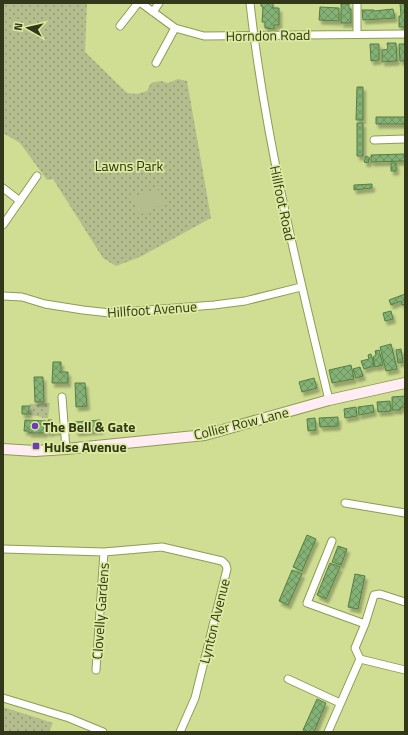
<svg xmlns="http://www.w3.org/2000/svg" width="408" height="735" viewBox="0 0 408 735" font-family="'Titillium Web',sans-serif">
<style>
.green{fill:url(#green-dots)}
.pitch{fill:#b3bd8d}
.building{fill:url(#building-cross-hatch);stroke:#547f44;filter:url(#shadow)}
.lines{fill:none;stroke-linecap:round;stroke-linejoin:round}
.street-casing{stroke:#8f9c53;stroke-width:9}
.secondary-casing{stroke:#8f9c53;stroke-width:12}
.street{stroke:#fff;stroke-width:7}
.secondary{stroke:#ffedf3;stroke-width:10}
.poi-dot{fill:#6d3db5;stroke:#dceb9f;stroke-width:1.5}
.labels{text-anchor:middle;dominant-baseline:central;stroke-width:3.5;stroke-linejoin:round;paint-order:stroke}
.street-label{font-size:14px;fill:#313718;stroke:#dceb9f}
.park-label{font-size:14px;fill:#2b3111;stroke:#dceb9f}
.poi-label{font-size:14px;font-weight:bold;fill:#313718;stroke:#dceb9f;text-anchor:start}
</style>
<defs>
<pattern id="green-dots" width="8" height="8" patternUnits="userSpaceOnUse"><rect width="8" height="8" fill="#b3bd8d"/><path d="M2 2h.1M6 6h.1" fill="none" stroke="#929a72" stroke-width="1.8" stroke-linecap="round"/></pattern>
<pattern id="building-cross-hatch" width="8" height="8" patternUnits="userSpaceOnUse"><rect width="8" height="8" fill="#84b174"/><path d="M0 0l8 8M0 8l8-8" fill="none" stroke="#6d915e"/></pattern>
<filter id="shadow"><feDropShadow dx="2.5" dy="4" stdDeviation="1" flood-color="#0004"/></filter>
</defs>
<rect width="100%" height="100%" fill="#cfde93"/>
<path class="green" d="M3 3H87L85 52 127 93 137 94 147 91 151 83 161 81 168 83 178 79 187 81 211 218 140 257 116 266 103 258 53 179 47 180 20 143 3 133Z
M50 403 48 418H42V417L30 415 29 404Z
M3 707 53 723 49 732H3Z"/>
<path class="pitch" d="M157 188 164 204 139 215 132 198Z"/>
<path class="building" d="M261 3H273V8H279V25H274V29L265 28V22H262L263 7 261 6Z
M400 3H405V27H399V16H401Z
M341 4H349V9H351V23H341Z
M320 7 339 8V21L319 20Z
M393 9 395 18 363 20 362 10H374V11Z
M387 43H396L397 61 382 62V50L388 49Z
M370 44H379V60L371 61Z
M399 44H405V61H400Z
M357 87H363V120H356Z
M376 117H405V124H376Z
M357 123H363V156H357Z
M405 154V161L371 162V155Z
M366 156 370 158 368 163 364 162Z
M391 163H396V171H391Z
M372 184V188L354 190V185Z
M405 294V304L402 305 401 301 391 305 389 300Z
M391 311 393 319 385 321 383 313Z
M391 344 397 369 386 371 380 347Z
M401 349 403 362 398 363 396 350Z
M379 350 383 365 375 367 373 357 376 355 375 351Z
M371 354 374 366 364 369 361 361 369 359 368 355Z
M53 362H61V372H68V383H52Z
M351 365 354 379 332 383 329 370Z
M360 367 363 376 356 378 353 369Z
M34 377H43L44 402H35Z
M314 378 317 388 302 392 299 382Z
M75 383H85L87 406 76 407Z
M405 396V407H401L400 410H392V397Z
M390 401 391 411 378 412 377 402Z
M373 405 374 412 359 415 358 407Z
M22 406H29V414H22Z
M356 407 357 416 345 418 344 409Z
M338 417V426L320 427 319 418Z
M315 418 316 430 308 431 307 419Z
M25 420 46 421 45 433H29V431H24Z
M48 420H52L51 427 61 428V431H52V432H47Z
M100 420 101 430 76 432 75 422Z
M307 535 316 539 302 571 293 567Z
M338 546 347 549 341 565 332 562Z
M330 563 340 567 326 599 317 595Z
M292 570 302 574 288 605 279 601Z
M355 574 365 576 358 609 348 607Z
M317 699 326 703 314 732H307L303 730Z"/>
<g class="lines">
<g class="street-casing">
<path id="street" d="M141 3 175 28 204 36 405 34
M250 3C265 137 297 268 329 400
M153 12 159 3
M120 26 138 3
M357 34V3
M156 63 175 28
M374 140 405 139
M3 188 20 201
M3 225 37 176
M3 296 22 297 45 304 83 310 110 313 214 305 245 301 301 287
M62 397 66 449
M345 503 405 513
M332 541 307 603 365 624
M3 549 104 552 162 547 222 561 226 565 227 569 195 698 180 732
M360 659 355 648 365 624 374 595 380 594 405 602
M360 659 405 670
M96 670 104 552
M288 679 340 703
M3 698 69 718 103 732
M328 732 360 659"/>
</g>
<g class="secondary-casing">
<path id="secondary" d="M3 449 35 451 66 449 205 435 329 400 405 383"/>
</g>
<use href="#street" class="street"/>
<use href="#secondary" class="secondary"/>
</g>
<g class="poi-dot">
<circle cx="35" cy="426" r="4"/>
<rect x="32" y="442" width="8" height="8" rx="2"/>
</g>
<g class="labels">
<g class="street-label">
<text transform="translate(268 35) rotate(-1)">Horndon Road</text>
<text transform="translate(283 203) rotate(78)">Hillfoot Road</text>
<text transform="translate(152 309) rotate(-4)">Hillfoot Avenue</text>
<text transform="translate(241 423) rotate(-14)">Collier Row Lane</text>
<text transform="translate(100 611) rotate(-86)">Clovelly Gardens</text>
<text transform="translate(214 621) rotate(-76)">Lynton Avenue</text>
</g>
<g class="park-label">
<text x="129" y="165">Lawns Park</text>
</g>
<g class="poi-label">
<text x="43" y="426">The Bell &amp; Gate</text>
<text x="44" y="446">Hulse Avenue</text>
</g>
</g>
<rect width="408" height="735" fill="none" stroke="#313718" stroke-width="8"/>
<g transform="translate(28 28) rotate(278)" stroke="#dceb9f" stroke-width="3" paint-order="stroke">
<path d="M0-3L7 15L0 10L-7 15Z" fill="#313718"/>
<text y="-6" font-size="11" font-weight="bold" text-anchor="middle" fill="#313718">N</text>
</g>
</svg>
